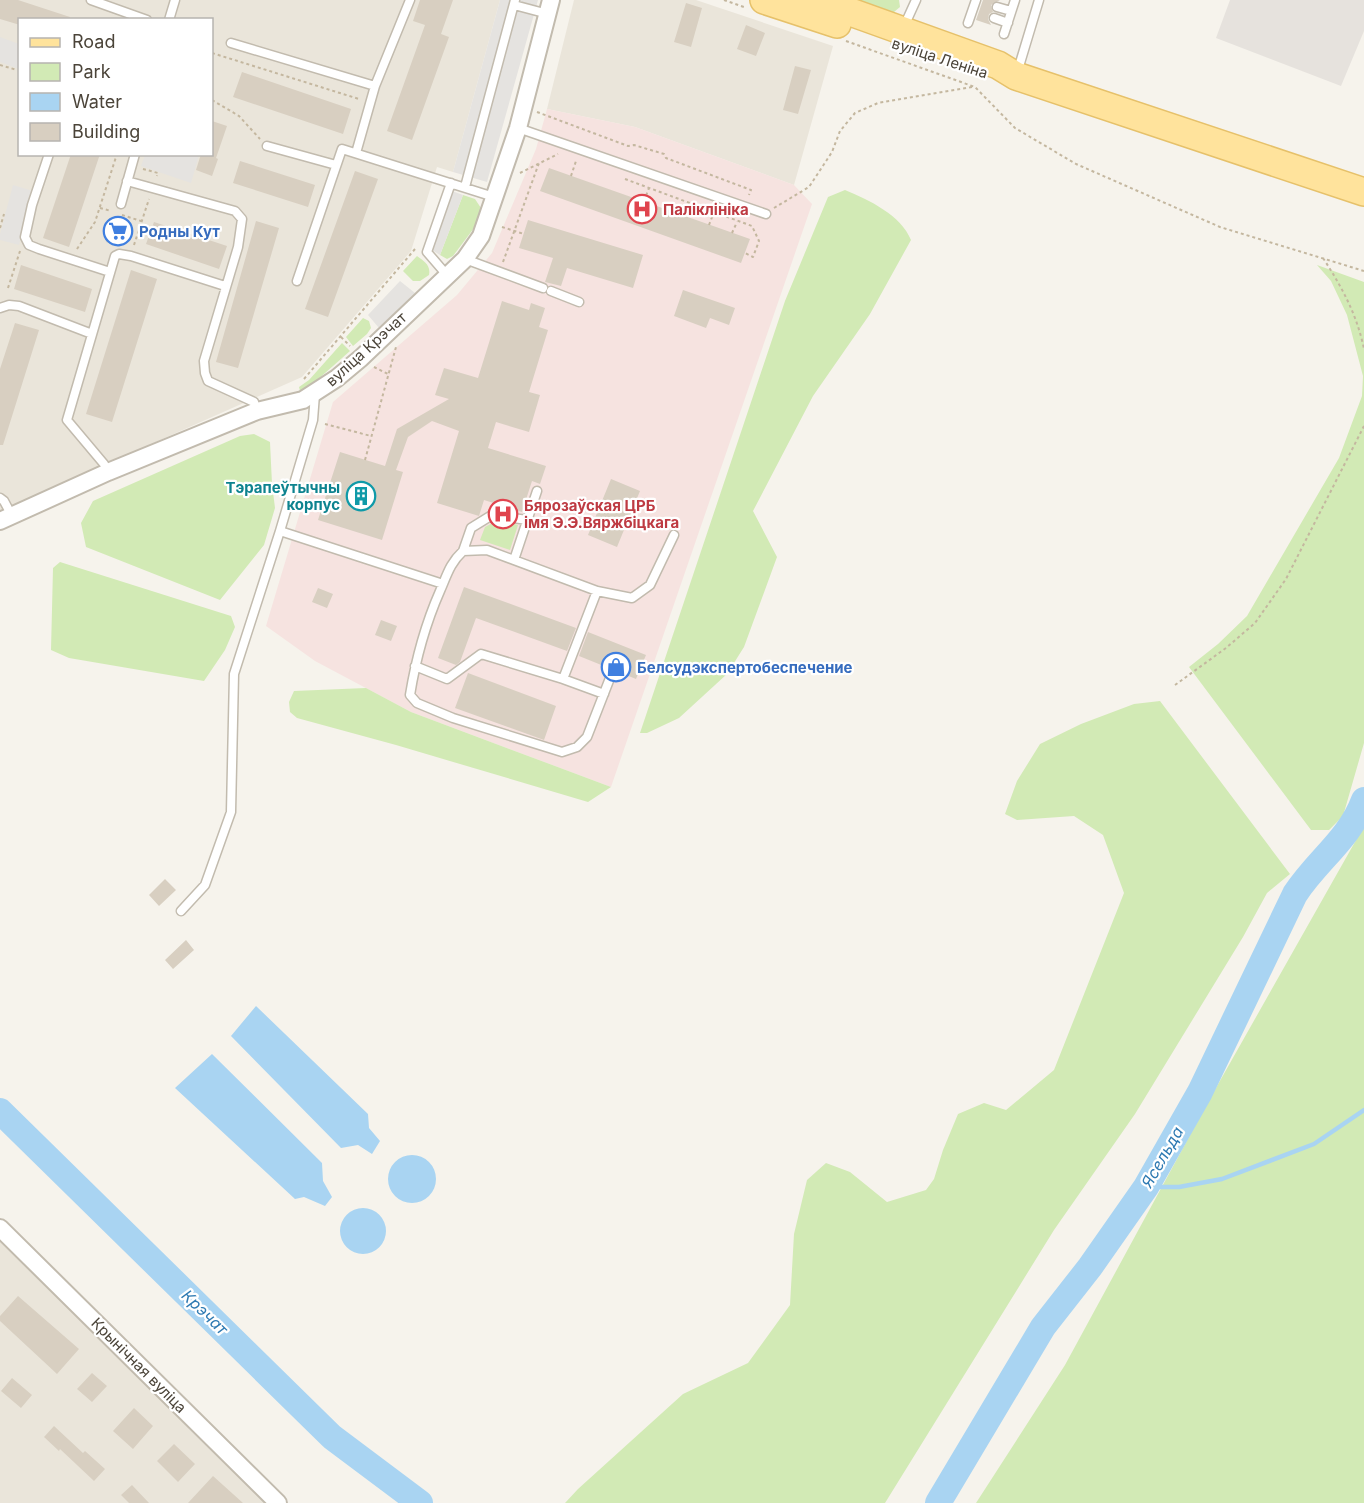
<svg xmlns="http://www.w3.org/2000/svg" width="1364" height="1503" viewBox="0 0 1364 1503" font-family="Inter,sans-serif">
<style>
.residential{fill:#eae5da;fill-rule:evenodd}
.industrial{fill:#e6e2dd}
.medical{fill:#f6e3e0}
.green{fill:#d2eab5}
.parking{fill:#e5e3e0}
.water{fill:#a9d4f2}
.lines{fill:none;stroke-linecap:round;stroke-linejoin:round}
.stream{stroke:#a9d4f2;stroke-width:4.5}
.river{stroke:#a9d4f2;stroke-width:26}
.building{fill:#d8cfc1}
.service-casing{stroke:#c2bbae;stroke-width:11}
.minor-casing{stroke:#c2bbae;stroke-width:20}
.primary-casing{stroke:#e6c16a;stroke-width:30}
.path{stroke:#c4b79f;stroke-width:2;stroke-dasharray:3 3;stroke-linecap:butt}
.service{stroke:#fff;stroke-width:8}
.minor{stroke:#fff;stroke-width:16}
.primary{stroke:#ffe39c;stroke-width:27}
.labels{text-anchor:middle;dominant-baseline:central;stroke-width:4.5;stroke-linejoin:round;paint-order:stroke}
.street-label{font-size:15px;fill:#4b4439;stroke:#fff}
.health-label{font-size:15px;font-weight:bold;fill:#be3a42;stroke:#fff;text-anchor:start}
.shop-label{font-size:15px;font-weight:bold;fill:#366cbe;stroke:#fff;text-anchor:start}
.culture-label{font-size:15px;font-weight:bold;fill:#0d838f;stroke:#fff;text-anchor:end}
.water-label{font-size:16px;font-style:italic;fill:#2e7ab2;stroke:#fff}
</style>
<rect width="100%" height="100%" fill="#f6f3ec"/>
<path class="residential" d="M0 0H500L453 172 437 167 411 251 302 377 0 511ZM20 20H212V154H20Z
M574 0H696L833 46 794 185 635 127 547 109Z
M0 1239 265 1503H0Z"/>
<path class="industrial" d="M1230 0H1364V31L1341 86 1216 38Z"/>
<path class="medical" d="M547 109 635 127 794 185 812 204 611 787 411 712 315 661 266 626 333 402 457 295 492 253 536 149Z"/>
<path class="green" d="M837 0H899L900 7 888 17Z
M845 190C869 200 901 215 911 240L870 314 813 396 753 511 777 557 744 647 727 674 679 718 647 733H640L785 301 828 197Z
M463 195 475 199 481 208 477 224 453 256 447 259 440 255Z
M417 256C424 261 431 265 429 275L420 281H413L403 271Z
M1317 265 1364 282V743L1343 816 1329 830H1311L1189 667 1218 644 1247 616 1339 458 1362 396 1363 376 1347 315 1331 281Z
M363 318 369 321 371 328 367 334 353 346 346 337Z
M342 343 350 351 316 381 300 391 299 387 309 380Z
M254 434 270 442 272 484 275 508 264 545 220 600 86 547 81 523 93 501 240 436Z
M498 520 518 525 510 550 480 540 485 527Z
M60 562 231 616 235 627 225 650 204 681 69 658 51 650 53 568Z
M366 688 411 712 611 787 588 802 396 745 297 718 290 712 289 702 294 691Z
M1160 701 1290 874 1267 893 1243 937 1135 1114 1054 1230 885 1503H565L578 1489 683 1394 748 1363 790 1305 794 1234 807 1180 826 1163 850 1172 887 1202 926 1190 934 1179 943 1150 958 1114 984 1103 1006 1110 1054 1070 1124 893 1103 835 1074 816 1017 820 1005 814 1017 781 1040 744 1081 724 1134 704Z
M1364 826V1503H976L1065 1365 1208 1102Z"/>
<path class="parking" d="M500 0H538L487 182 453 172Z
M0 37 19 44V69L0 62Z
M145 155V154L199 155 191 183 141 166Z
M13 185 33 191 19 245 0 240V234Z
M452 191 463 195 440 255 432 250Z
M400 281 415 293 379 328 368 315Z"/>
<path class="water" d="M256 1006 368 1114 369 1128 380 1141 372 1154 358 1145 341 1148 231 1036Z
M212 1054 322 1163 323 1181 332 1197 325 1206 304 1197 295 1199 175 1088Z
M388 1179a24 24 0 1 1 48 0a24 24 0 1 1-48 0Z
M340 1231a23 23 0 1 1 46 0a23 23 0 1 1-46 0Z"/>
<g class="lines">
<path class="stream" d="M1146 1187H1179L1222 1179 1314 1144 1364 1110"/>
<path class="river" d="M0 1111 332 1437 420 1503
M938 1503 1043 1327 1090 1267 1146 1187 1200 1092 1295 894C1318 859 1349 840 1364 800"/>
</g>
<path class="building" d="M0 0H18L70 17 69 20H20V25L0 19Z
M420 0H453L441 34 449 37 412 140 387 131 425 25 413 21Z
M983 0H1000L991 5 993 12 989 14 988 19 991 25 976 20Z
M686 3 702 8 691 47 674 42Z
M746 25 765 33 756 56 737 49Z
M795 66 811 70 798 114 783 110Z
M242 72 351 109 343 134 233 97Z
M212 121 227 126 216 158 218 159 212 176 196 170 201 154H212Z
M71 154H100L69 247 43 238Z
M240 161 315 185 308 207 233 183Z
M549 168 750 239 741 263 540 191Z
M355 171 378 179 328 317 305 309Z
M115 216 129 221 120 247 106 242Z
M528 220 643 255 633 288 567 268 561 286 545 282 553 258 519 248Z
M256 221 279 228 238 368 216 362Z
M154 222 227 246 219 269 146 244Z
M21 265 92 289 85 312 14 289Z
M131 270 157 279 112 422 86 414Z
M683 290 735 308 729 325 710 318 706 328 674 316Z
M502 301 529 310 531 303 545 308 539 327 548 330 529 392 540 395 529 432 496 422 488 448 546 466 540 484 532 481 522 512 484 500 479 516 437 503 459 431 432 421 408 437 396 470 403 472 382 540 318 520 340 452 385 466 397 429 449 399 435 395 444 368 478 378Z
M15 323 39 330 3 445H0V369Z
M611 479 640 491 617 547 588 535Z
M464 587 576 628 567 651 476 618 460 662 456 665 438 658Z
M318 588 333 594 327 608 312 602Z
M381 620 397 626 391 641 375 635Z
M588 632 646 655 636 679 579 656Z
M468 673 556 706 544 740 455 708Z
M165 879 176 890 159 906 149 895Z
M186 940 194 950 173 969 165 960Z
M18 1296 79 1349 57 1374 0 1321V1316Z
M92 1373 107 1386 92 1402 77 1389Z
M12 1378 32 1395 21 1408 1 1391Z
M134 1408 153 1426 133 1449 113 1431Z
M54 1426 83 1453 85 1451 105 1469 94 1481 60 1449 59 1451 44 1437Z
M174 1444 195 1464 178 1482 157 1461Z
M213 1476 243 1503H188Z
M132 1485 149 1503H129L121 1495Z"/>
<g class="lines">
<g class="service-casing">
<path id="service" d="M91 0 147 20
M514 5 548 14
M997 7 1011 11
M994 18 1008 23
M169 20 175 0
M968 23 976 0
M1004 34 1015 0
M231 43 375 86 356 153
M896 44 916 0
M1017 73 1039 0
M375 86 410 0
M518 128 766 214
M267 146 336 165
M49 154 32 205 25 237 29 245 39 249 110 272
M127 181 235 211 242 219 238 247 204 361 205 373 208 381 254 402 257 411
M465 187 515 0
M121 204 135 154
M465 259 543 288
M446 274 427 252 451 183
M297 281 342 149 494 197
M551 291 579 302
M0 308 9 305 19 306 92 334
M315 394 313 420 280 531 443 584
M108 472 104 464 67 420 115 256 119 254 131 256 225 286
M0 498 4 501 12 516
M463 551 471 528 492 515 527 520
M514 560 537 491
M597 591 563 679 604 694
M415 666 447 679 481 654 563 679
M610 678 587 737 577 747 562 752 453 718 417 703 410 695C416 658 425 625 440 591 447 575 450 563 463 551L487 550 597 591 632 598 650 585 674 535
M181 911 205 885 231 812 234 674 280 531"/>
</g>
<g class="minor-casing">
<path id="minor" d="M0 521 108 472 257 411 303 400 337 378 361 358 465 259 481 236 518 128 551 0
M0 1228 278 1503"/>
</g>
<g class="primary-casing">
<path id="primary" d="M764 0 837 24
M817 0 998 65 1016 76 1364 192"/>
</g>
<path class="path" d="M724 0 744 7
M846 41 975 87 1015 128 1076 164 1220 227 1364 271
M212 53 359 99
M0 65 17 70
M212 100 239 116 260 139
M537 112 628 146 634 145 664 154 666 158 751 190 749 195
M143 169 158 173 157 176
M520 173 558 154
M571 176 576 161
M625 179 752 226 759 241 753 257 745 253
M644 201 649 188
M100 208 111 211
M774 208 809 187 832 152 840 131 855 113 878 103 972 87
M122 215 141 221
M709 225 714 212
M502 227 524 234
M0 228 4 214
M732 233 737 222
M134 245 149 199
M77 249 95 222 117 154
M1323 258C1342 287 1357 315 1364 349
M503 262 539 163
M8 288 20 251
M341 337 350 346
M374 367 388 374
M304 379 415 249
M325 424 371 436
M365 460 396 347
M1175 685 1226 648 1255 623 1286 579 1364 426"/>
<use href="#service" class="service"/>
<use href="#minor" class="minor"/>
<use href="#primary" class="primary"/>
</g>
<defs>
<g id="hospital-ring" transform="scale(1.5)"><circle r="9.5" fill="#fff" stroke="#e0444e" stroke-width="1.5"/><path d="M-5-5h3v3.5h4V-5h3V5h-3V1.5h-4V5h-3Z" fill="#e0444e"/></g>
<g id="supermarket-ring" transform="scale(1.5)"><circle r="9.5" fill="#fff" stroke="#3f7fe0" stroke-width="1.5"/><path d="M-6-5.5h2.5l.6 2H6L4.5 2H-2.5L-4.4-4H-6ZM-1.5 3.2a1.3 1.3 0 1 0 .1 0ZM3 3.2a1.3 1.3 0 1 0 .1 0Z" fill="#3f7fe0"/></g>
<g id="building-ring" transform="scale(1.5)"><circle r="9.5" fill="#fff" stroke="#0f9aa8" stroke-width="1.5"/><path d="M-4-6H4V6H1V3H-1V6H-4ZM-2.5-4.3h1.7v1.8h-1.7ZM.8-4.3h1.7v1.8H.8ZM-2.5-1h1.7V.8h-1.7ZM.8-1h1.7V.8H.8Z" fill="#0f9aa8"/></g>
<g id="shop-ring" transform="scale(1.5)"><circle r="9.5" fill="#fff" stroke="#3f7fe0" stroke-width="1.5"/><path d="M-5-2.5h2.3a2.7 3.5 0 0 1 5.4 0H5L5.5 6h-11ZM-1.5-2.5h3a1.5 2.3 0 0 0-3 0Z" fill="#3f7fe0"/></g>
</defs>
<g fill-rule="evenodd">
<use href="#hospital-ring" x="642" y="209"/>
<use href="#supermarket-ring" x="118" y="231"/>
<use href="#building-ring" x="361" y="496"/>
<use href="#hospital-ring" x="503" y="514"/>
<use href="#shop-ring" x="616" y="667"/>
</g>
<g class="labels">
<g class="street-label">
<text transform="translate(940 58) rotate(18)">вуліца Леніна</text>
<text transform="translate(366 349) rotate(-42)">вуліца Крэчат</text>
<text transform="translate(139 1365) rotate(45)">Крынічная вуліца</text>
</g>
<g class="health-label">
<text x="663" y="209">Паліклініка</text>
<text x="524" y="505">Бярозаўская ЦРБ<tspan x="524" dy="17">імя Э.Э.Вяржбіцкага</tspan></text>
</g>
<g class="shop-label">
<text x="139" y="231">Родны Кут</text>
<text x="637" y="667">Белсудэкспертобеспечение</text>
</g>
<g class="culture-label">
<text x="340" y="487">Тэрапеўтычны<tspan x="340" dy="17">корпус</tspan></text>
</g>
<g class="water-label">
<text transform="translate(1162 1157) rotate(-60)">Ясельда</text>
<text transform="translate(205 1312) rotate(44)">Крэчат</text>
</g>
</g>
<rect x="18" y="18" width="195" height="138" fill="#ffffff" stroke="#b7b4b0" stroke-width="1.5"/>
<rect x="30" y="38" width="30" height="9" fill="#ffe39c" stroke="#b7b4b0" stroke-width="1.5"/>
<text x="72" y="48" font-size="18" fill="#4b4439">Road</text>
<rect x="30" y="63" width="30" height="18" fill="#d2eab5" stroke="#b7b4b0" stroke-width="1.5"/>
<text x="72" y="78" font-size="18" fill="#4b4439">Park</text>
<rect x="30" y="93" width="30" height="18" fill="#a9d4f2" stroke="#b7b4b0" stroke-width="1.5"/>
<text x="72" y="108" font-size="18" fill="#4b4439">Water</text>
<rect x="30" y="123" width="30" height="18" fill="#d8cfc1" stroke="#b7b4b0" stroke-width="1.5"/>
<text x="72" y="138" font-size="18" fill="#4b4439">Building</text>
</svg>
